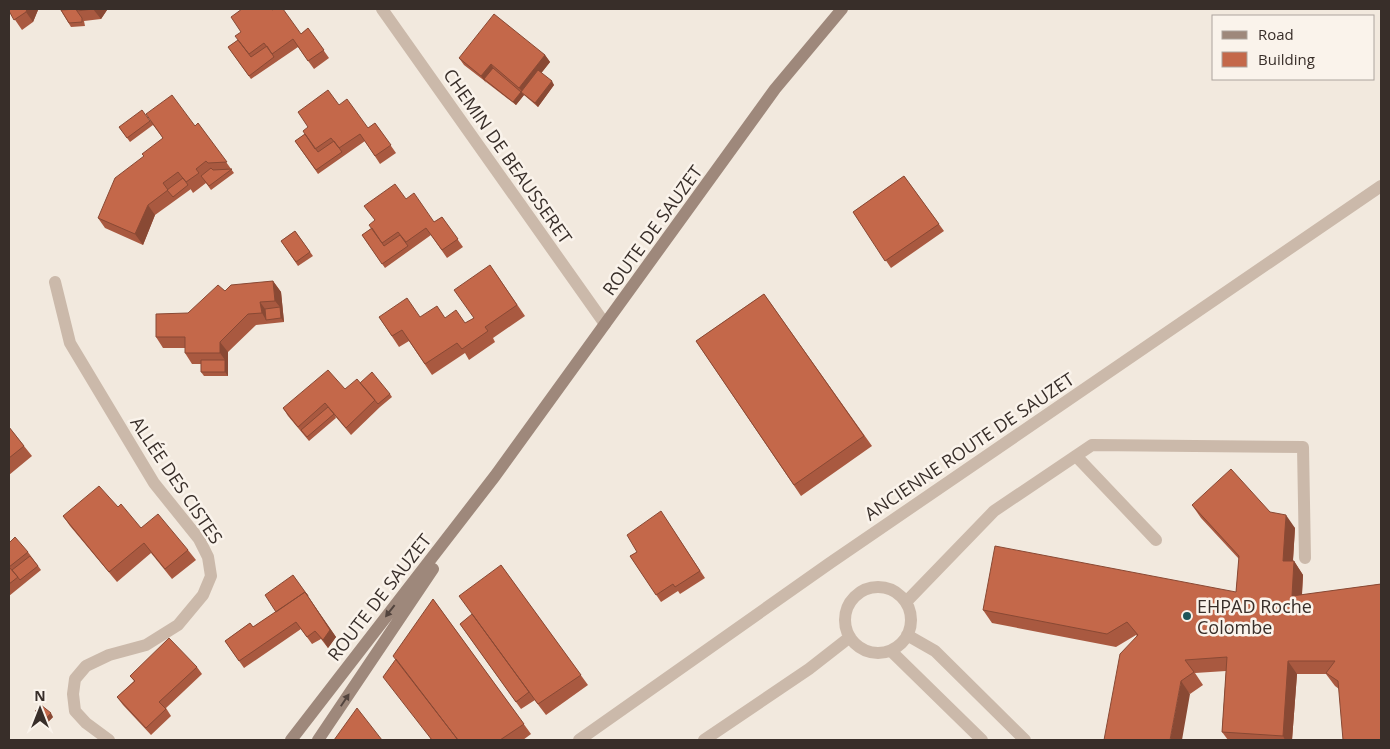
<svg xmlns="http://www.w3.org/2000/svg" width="1390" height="749" viewBox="0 0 1390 749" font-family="'Open Sans',sans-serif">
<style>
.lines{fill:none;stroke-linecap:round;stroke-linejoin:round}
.service{stroke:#cbb9aa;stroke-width:12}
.minor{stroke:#cbb9aa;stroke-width:12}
.tertiary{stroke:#cbb9aa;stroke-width:12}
.secondary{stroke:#9e887b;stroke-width:12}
.wall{fill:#a95940}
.shaded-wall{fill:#894934}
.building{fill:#c4684a;stroke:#894934}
.oneway{fill:#52443e}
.poi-dot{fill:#1f5559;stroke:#faf3eb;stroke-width:2}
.labels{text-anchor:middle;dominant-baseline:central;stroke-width:5;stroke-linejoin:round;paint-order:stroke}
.street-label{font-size:18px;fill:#382e29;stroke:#faf3eb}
.poi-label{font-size:18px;fill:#382e29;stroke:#faf3eb;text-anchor:start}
</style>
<rect width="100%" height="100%" fill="#f2e9de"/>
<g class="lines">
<path class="service" d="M1076 456 1156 540
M845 620a33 33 0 1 1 66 0a33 33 0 1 1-66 0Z
M906 602 994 511 1092 445 1303 447 1305 558
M907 635 935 651 1025 740
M891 651 982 740
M704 740 809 669 850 637"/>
<path class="minor" d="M382 9 605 324
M55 282 70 343 154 483 199 539 208 557 211 576 203 595 178 625 146 645 109 655 86 666 75 679 73 694 75 711 86 723 109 740"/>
<path class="tertiary" d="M579 740 830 563 1381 186"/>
<path class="secondary" d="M291 740 495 476 775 89 842 9
M318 740 433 569"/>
</g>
<path class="wall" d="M9 9H107V10L101 19 84 21 85 26 71 27 60 9 38 10 33 22 22 30 9 11Z
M308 28 329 58 314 69 298 47 251 79 228 47 238 40 241 32 301 34Z
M545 55 550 62 541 73 554 85 538 107 524 95 516 105 464 65 459 58Z
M339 105 368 128 375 123 396 153 380 164 365 141 318 174 295 141 305 134Z
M150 121 195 126 198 123 234 173 211 190 206 183 193 193 190 188 191 189 155 215 143 245 105 228 98 218 144 156 163 138 153 125 130 142 119 127Z
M904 176 944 231 891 268 853 212Z
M406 199 434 222 442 217 463 247 447 258 431 235 385 268 362 235 372 228Z
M295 231 313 256 298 266 281 241Z
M490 265 525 316 493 338 495 342 469 360 465 353 432 375 409 341 399 347 379 317 445 318 465 323 474 318Z
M273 281 281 292 284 322 256 325 228 352V376H204L201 372V364H192L185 353V348H163L156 337 188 313 225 291Z
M764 294 872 446 801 496 696 341Z
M360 383 390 394 392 397 380 407 351 435 335 416 336 418 309 441 288 416 283 408 345 389Z
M9 427 24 446 32 456 9 475Z
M1192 505 1270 512 1295 528 1293 561H1294L1303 575 1302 595 1381 584 1339 689 1335 686 1326 674H1297L1292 740H1228L1222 732 1226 671 1195 673 1203 685 1190 694 1136 635 1116 647 992 623 983 610 1236 592 1239 559 1201 518Z
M118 507 141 528 188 550 196 560 172 579 151 553 117 582 70 526 63 516Z
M666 519 705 578 680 594 678 591 661 602 630 556 637 552Z
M9 543 28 552 41 570 9 596Z
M501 565 588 685 546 715 533 698 535 700 521 709 460 624 472 615Z
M293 575 336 637 328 648 321 639 312 644 301 629 244 668 225 641 250 623 253 627 276 612Z
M433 599 531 734 523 740H431L396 659Z
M197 667 202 674 166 708 171 716 151 735 123 705 117 697 134 681 130 676Z
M35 711 53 717 47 723 38 715Z"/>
<path class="shaded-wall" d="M27 9H37L38 10 33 22 26 12Z
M93 9H107V10L101 19Z
M545 55 550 62 525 94 519 88Z
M491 64 496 72 484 79 486 83 481 76Z
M552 81 554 85 538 107 535 103Z
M521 92 524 95 516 105 513 102Z
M148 205 155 215 143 245 135 234Z
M273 281 281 292 284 322 281 318 280 307 275 301Z
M260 302 268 313 266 320 262 313Z
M220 342 228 352V376L225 372V360L220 353Z
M1286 515 1295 528 1292 574 1283 561Z
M1294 561 1303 575 1301 609 1292 596Z
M305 592 336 637 328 648 323 640Z
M1288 661 1297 674 1292 740H1285L1283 736Z
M1181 681 1190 694 1182 740H1170Z
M51 713 53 717 47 723 44 720Z"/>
<path class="building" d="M9 9H27L26 12 14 20 9 11Z
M76 9H93L77 11Z
M77 9V11L82 18V22L69 23 61 10Z
M242 9H271L272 10 274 9H283L301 34 308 28 324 50 308 61 293 39 272 54 264 43 249 54 235 36 241 32 231 17Z
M494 14 545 55 519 88 491 64 481 76 459 58Z
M238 40 251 57 267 46 274 57 249 76 228 47Z
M493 68 521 92 513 102 484 79Z
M538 70 552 81 535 103 521 92Z
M328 90 339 105 347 99 368 128 375 123 391 145 375 156 360 134 339 148 331 138 315 149 303 131 308 127 298 112Z
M172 95 195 126 198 123 227 162 208 163 206 161 196 169 199 173 186 182 178 172 163 183 168 190 148 205 135 234 98 218 115 178 144 156 142 154 163 138 146 114Z
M142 110 150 121 127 138 119 127Z
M305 134 318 152 334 141 342 152 316 170 295 141Z
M211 168 213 170 232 169 209 186 201 176Z
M904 176 939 224 885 261 853 212Z
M183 178 188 185 173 197 167 190Z
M395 184 406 199 414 193 434 222 442 217 458 239 442 250 426 228 406 242 398 232 382 243 369 225 375 220 364 206Z
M372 228 384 246 400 235 408 246 382 264 362 235Z
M295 231 310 252 296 262 281 241Z
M490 265 517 305 485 327 488 331 462 349 457 343 425 364 402 330 392 336 379 317 407 298 420 317 437 306 445 318 456 310 465 323 474 318 454 290Z
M273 281 275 301 260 302 262 313 248 314 220 342V353H185V337H156V314L188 313 218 285 225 291 231 285Z
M764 294 864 436 794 485 696 341Z
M280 307 281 318 266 320 265 309Z
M201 360H225V372H201Z
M328 370 345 389 357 379 375 400 346 428 325 403 298 427 283 408Z
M372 372 390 394 378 404 360 383Z
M328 407 334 414 307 437 301 430Z
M9 427 24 446 9 458Z
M1231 469 1270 512 1286 515 1283 561H1294L1292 596 1381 584V740H1343L1338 681 1326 673 1335 661H1288L1283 736 1222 732 1227 657 1185 660 1194 672 1181 681 1170 740H1104L1120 654 1138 635 1127 622 1107 634 983 610 995 546 1236 592 1239 556 1192 505Z
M99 486 118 507 121 504 141 528 158 514 188 550 165 569 144 543 109 572 63 516Z
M661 511 700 571 675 587 673 584 656 595 630 556 637 552 627 535Z
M15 537 28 552 9 567 18 577 9 584V543Z
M30 556 38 566 20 580 12 570Z
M501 565 581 675 538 704 459 596Z
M293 575 308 596 305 592 276 612 265 595Z
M305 592 330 630 323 640 315 631 307 637 296 622 239 661 225 641 250 623 253 627Z
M433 599 524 724 500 740H458L393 656Z
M472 614 529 692 516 702 460 624Z
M169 638 197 667 159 702 166 709 146 728 117 697 135 681 130 676Z
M396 659 458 740H432L383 677Z
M41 705 51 713 44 720 35 711Z
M357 708 382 740H334Z"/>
<defs><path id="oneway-solid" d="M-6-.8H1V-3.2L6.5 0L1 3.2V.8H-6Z" transform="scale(1.25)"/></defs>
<g class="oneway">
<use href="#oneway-solid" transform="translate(390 611) rotate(128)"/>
<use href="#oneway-solid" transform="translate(345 700) rotate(-56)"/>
</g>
<circle class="poi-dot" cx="1187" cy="616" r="5"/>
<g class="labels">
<g class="street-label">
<text transform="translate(508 156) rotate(55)">CHEMIN DE BEAUSSERET</text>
<text transform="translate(652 230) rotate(-54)">ROUTE DE SAUZET</text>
<text transform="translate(969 446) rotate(-34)">ANCIENNE ROUTE DE SAUZET</text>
<text transform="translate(177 480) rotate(56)">ALLÉE DES CISTES</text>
<text transform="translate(379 597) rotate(-52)">ROUTE DE SAUZET</text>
</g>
<g class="poi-label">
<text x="1197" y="606">EHPAD Roche<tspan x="1197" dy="21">Colombe</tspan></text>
</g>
</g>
<rect width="1390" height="749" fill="none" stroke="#382e29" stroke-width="20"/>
<rect x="1212" y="15" width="162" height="65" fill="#faf3eb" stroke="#aca49d"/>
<rect x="1222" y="31" width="25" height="8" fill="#9e887b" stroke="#aca49d"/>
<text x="1258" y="40" font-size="15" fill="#382e29">Road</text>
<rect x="1222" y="52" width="25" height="15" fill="#c4684a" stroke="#aca49d"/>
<text x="1258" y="65" font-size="15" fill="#382e29">Building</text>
<g transform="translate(40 709)" stroke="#faf3eb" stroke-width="4" paint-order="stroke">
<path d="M0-4L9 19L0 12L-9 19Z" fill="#382e29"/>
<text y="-8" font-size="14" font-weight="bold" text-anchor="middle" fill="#382e29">N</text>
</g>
</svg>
